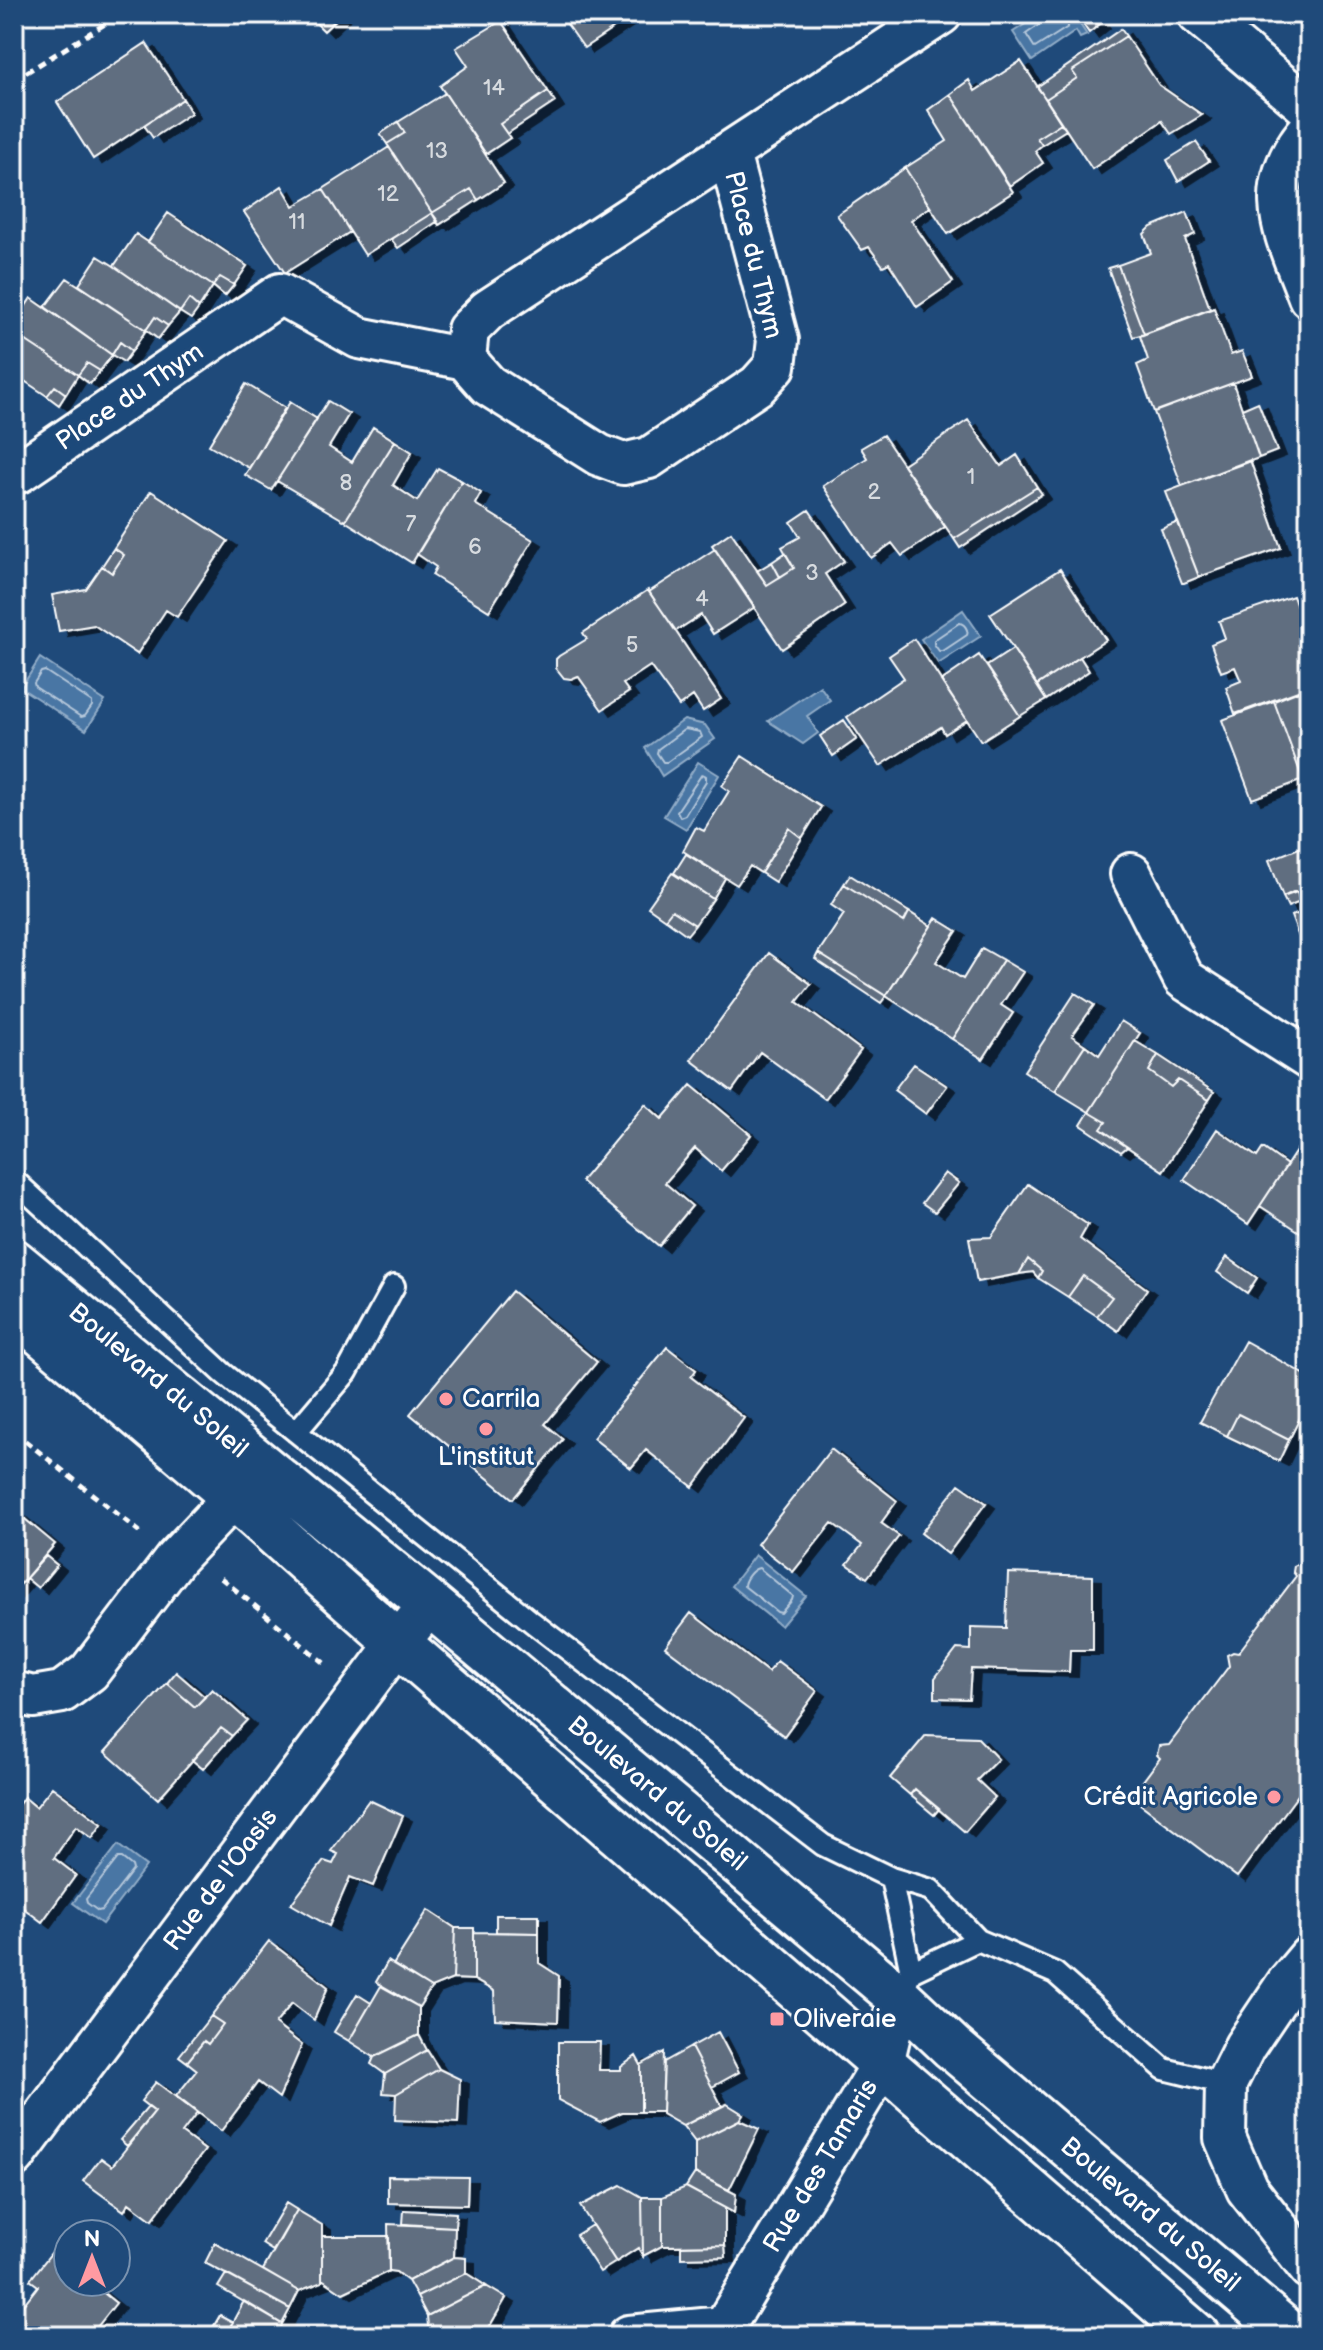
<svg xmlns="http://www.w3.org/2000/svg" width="1323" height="2350" viewBox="0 0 1323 2350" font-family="'Balsamiq Sans',sans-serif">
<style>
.water{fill:#4976a4;stroke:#92adc8;stroke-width:2}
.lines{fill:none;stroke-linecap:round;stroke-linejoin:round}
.shore{stroke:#b6c8db;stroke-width:2}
.building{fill:#606e80;stroke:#fff;stroke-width:2;filter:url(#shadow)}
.lane-casing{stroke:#fff;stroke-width:26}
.street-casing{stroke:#fff;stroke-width:46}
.secondary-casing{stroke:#fff;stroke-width:50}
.path{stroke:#fff;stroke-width:5;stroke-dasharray:8 6;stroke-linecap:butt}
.lane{stroke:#1f4a7a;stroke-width:20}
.street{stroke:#1f4a7a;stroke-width:40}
.secondary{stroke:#1f4a7a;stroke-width:44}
.poi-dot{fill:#ff9aa2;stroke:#1f4a7a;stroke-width:3}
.labels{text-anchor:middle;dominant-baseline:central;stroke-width:6;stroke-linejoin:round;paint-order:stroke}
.number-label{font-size:22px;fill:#d7dbdf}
.street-label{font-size:26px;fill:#fff;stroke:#1f4a7a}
.poi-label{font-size:26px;fill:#fff;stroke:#1f4a7a;text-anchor:start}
</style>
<defs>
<filter id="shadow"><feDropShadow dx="9" dy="5" stdDeviation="0" flood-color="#0009"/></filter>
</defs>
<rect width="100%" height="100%" fill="#1f4a7a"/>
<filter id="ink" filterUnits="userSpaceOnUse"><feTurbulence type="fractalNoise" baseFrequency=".0125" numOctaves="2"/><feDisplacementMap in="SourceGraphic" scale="16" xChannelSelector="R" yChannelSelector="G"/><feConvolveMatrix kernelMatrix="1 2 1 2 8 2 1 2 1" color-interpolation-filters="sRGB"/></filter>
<g filter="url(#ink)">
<path class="water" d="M1041 14H1073L1087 35 1080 38 1076 31 1032 61 1013 32Z
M963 610 981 636 938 664 921 639Z
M40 658 105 701 86 730 21 688Z
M820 686 830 700 807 716 818 733 803 744 768 721Z
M684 720 705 725 715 739 662 776 645 748Z
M698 762 719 775 686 829 664 816Z
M755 1555 806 1596 781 1626 731 1586Z
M118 1845 146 1866 102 1924 73 1903Z"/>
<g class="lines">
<path class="shore" d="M1044 14 1042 23 1026 34 1035 48 1068 27 1067 14
M959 623C964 623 969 630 967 635L943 651H939L934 644V640Z
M45 671 92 702V706L85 716 81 717 35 687 34 683 41 672Z
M685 729 700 732 702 737 667 762H663L657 753 658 749Z
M702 774 706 776V781L685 815 680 817 677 811Z
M759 1568 793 1596 792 1600 781 1613 777 1612 744 1586C744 1580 752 1569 759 1568Z
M118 1858H122L132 1866 133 1870 102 1910 98 1911 87 1903 86 1899Z"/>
</g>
<path class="building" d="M322 14H342L324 31 314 21Z
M560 14H622L626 20 584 48Z
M1076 14H1095L1101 23 1089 33Z
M501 21 548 91 500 124 510 138 486 154 440 86 468 66 456 48Z
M1121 29 1126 36 1072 71 1077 78 1046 99 1037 87Z
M1126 36 1159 85 1202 115 1171 134 1162 121 1092 169 1046 99 1077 78 1072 71Z
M146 43 183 99 93 159 57 102Z
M1021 61 1061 123 1037 138 1042 145 1035 151 1043 163 1010 186 950 94 969 80 975 91Z
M548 91 555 102 507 134 500 124Z
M445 93 504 183 478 200 471 189 432 213 387 144 405 133 398 122Z
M950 94 1013 192 948 234 905 168 947 141 928 110Z
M183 99 191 113 153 138 144 125Z
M398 122 405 133 387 144 380 134Z
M1061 123 1066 130 1042 145 1037 138Z
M1196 142 1209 161 1178 181 1167 160Z
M389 147 432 213 365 255 323 189Z
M905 168 930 207 911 220 953 282 917 307 889 263 883 266 869 247 862 250 837 215Z
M282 186 294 206 323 189 350 232 285 273 244 212Z
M471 189 478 200 439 225 432 213Z
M1187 212 1195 234 1185 239 1210 309 1144 334 1118 265 1151 253 1144 234 1151 227Z
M168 213 247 266 234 285 220 277 213 286 148 242Z
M432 213 438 221 398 248 391 239Z
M136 234 213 286 199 308 189 299 180 312 114 266Z
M98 256 114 266 180 312 168 326 155 317 146 330 79 285Z
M1118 265 1144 334 1133 337 1108 268Z
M220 277 234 285 225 296 213 286Z
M67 278 146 330 132 351 120 342 112 355 45 307Z
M31 298 112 355 100 371 87 363 78 375 14 333V324Z
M189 299 199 308 191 319 180 312Z
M1214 308 1231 355 1242 351 1252 376 1154 412 1137 365 1148 360 1140 336Z
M155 317 168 326 158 339 146 330Z
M14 333 78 375 66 394 55 386 47 396 14 374Z
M120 342 132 351 124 362 112 355Z
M87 363 100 371 90 384 78 375Z
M1233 383 1259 458 1182 486 1154 412Z
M246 384 285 408 249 468 209 445Z
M55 386 66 394 59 405 47 396Z
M328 401 349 414 329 447 352 462 373 427 395 441 345 521 277 481Z
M290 402 317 419 271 490 245 475Z
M1258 402 1277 451 1259 458 1242 409Z
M968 420 1001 466 1017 455 1037 487 954 539 903 464Z
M883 435 945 527 902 556 892 543 871 558 823 486 867 458 861 448Z
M395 441 412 452 393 485 417 501 438 468 462 481 412 563 345 521Z
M1250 460 1281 548 1199 577 1166 492Z
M462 481 481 493 475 504 533 540 489 611 432 575 436 567 417 554Z
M1037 487 1042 494 960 548 954 539Z
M151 491 228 541 177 617 166 610 137 654 94 625 59 631 52 595 86 589 102 566 112 573 124 555 114 548Z
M809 510 844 561 825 574 845 605 782 649 712 545 731 532 767 585 794 568 782 547 800 537 791 522Z
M1178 522 1199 577 1184 583H1182L1161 529Z
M114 548 124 555 112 573 102 566Z
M715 549 755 607 713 634 701 615 676 631 649 592Z
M785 553 794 568 780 577 772 562Z
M772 562 780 577 767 585 757 571Z
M1060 569 1106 640 1037 685 990 614Z
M648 590 721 699 703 711 693 696 679 706 650 666 623 684 629 692 602 710 578 676 571 679 564 678 556 668V659L559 656 587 639 583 633Z
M1293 596 1309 641V687L1235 714 1226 687 1241 681 1235 667 1221 672 1211 644 1225 638 1219 621Z
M914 639 967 720 945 734 941 727 880 766 847 717 904 678 889 656Z
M1013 649 1046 700 1020 716 987 666Z
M979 655 1020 716 981 741 941 681Z
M1080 657 1089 671 1046 700 1037 685Z
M1309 687V778L1303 780 1274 701Z
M1274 701 1303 780 1252 799 1222 720Z
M844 720 857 739 833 756 820 736Z
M742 756 821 807 802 838 789 828 761 873 750 866 737 885 683 851 696 827 704 831 729 791 722 786Z
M789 828 802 838 775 882 761 873Z
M1309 844V899L1300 902 1297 892 1283 897 1269 860Z
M686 854 725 878 713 899 674 873Z
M672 873 713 899 695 925 672 910 665 919 648 907Z
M850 875 909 912 904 922 844 884Z
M844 884 904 922 909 912 931 926 886 996 818 953 844 914 831 905Z
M1293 892H1297L1300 902 1288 907 1283 897Z
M1309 899V954L1306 956 1291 916 1304 912 1300 902Z
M672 910 695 925 687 935 665 919Z
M936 918 957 931 936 962 950 971 963 979 982 948 1003 960 952 1039 886 996Z
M769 953 811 984 797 1002 861 1050 825 1099 760 1052 732 1091 691 1060Z
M818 953 886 996 881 1003 815 959Z
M1003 960 1023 972 1001 1005 1013 1013 983 1059 952 1039Z
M1075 993 1094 1005 1072 1036 1085 1045 1055 1091 1024 1071Z
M1121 1021 1140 1033 1089 1112 1055 1091 1085 1045 1099 1055Z
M1135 1041 1158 1055 1149 1071 1171 1087 1178 1080 1209 1100 1163 1171 1101 1129 1106 1122 1089 1112Z
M1158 1055 1214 1092 1209 1100 1178 1080 1171 1087 1149 1071Z
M914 1064 947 1086 926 1114 894 1090Z
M691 1085 751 1135 721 1171 695 1148 665 1183 692 1206 659 1246 581 1181 645 1104 662 1119Z
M1089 1112 1106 1122 1101 1129 1127 1147 1121 1152 1081 1125Z
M1217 1129 1257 1157 1263 1148 1287 1165 1248 1224 1184 1180Z
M1300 1145 1309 1151V1238L1260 1206Z
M945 1173 959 1183 935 1212 922 1203Z
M1028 1184 1088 1225 1080 1239 1147 1289 1118 1331 1097 1316 1112 1297 1083 1276 1068 1297 1038 1278 1042 1271 1028 1259 1019 1274 977 1282 969 1238 991 1237Z
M1227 1257 1257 1278 1247 1293 1217 1272Z
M1028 1259 1042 1271 1038 1278 1033 1272 1019 1274Z
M1083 1276 1112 1297 1097 1316 1068 1297Z
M512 1291 597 1362 545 1424 563 1439 513 1499 410 1414Z
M1245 1341 1309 1377V1400L1289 1440 1238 1414 1227 1436 1200 1422Z
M667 1347 696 1370 691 1377 744 1418 693 1487 646 1450 631 1468 593 1438Z
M1238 1414 1289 1440 1279 1461 1227 1436Z
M831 1449 897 1501 881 1523 899 1536 867 1578 847 1564 862 1545 832 1523 793 1572 757 1544Z
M959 1484 986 1503 948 1554 921 1533Z
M14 1510 55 1544 14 1592Z
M46 1556 57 1565 38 1588 26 1578Z
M1309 1560V1780L1237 1877 1131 1797 1160 1758 1157 1755 1159 1746 1169 1745 1229 1666 1227 1655 1233 1652 1238 1653 1296 1576 1293 1572 1294 1566 1300 1563 1306 1564Z
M1008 1573 1093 1576V1650H1070L1069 1672 971 1669 969 1699 935 1698V1678L957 1649 971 1650V1627L1006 1628Z
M691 1613 768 1672 777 1661 817 1691 784 1736 665 1647Z
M176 1672 205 1697 195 1707 167 1683Z
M167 1683 195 1707 212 1689 247 1720 232 1736 221 1728 158 1799 105 1752Z
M221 1728 232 1736 203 1769 192 1760Z
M926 1735 977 1737 998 1759 977 1780 995 1797 965 1832 915 1789 910 1795 890 1778Z
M52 1787 102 1824 92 1838 76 1826 54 1858 76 1875 42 1922 14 1901V1811L24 1797 36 1807Z
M915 1789 939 1809 934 1815 910 1795Z
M369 1800 403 1816 373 1886 350 1877 329 1926 291 1904 324 1861 333 1864 338 1854 331 1851Z
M428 1910 455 1928 453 1979 431 1988 393 1965Z
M496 1915H539V1933L496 1932Z
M455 1928H474V1980L453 1979Z
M474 1932 539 1933V1963L559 1976 558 2022 495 2019 494 1991 474 1980Z
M269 1941 328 1987 314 2020 292 2003 275 2024 302 2045 279 2098 258 2082 221 2131 176 2096 197 2070 187 2062 204 2041 208 2044 223 2024 211 2016Z
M388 1961 431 1988 419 2007 376 1982Z
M381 1986 419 2007V2035L374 2057 349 2041Z
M357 1994 371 2003 349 2041 334 2032Z
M211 2016 223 2024 208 2044 204 2041 187 2062 179 2056Z
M718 2032 739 2072 712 2087 691 2047Z
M419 2035 427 2050 385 2074 371 2064 374 2057Z
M558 2042H600L599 2070H621V2067L636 2056 641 2065V2112H622L600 2122 558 2100Z
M691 2047 722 2106 683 2126 662 2114 664 2062Z
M427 2050 439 2069 396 2094 383 2093 385 2074Z
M664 2052 662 2112H641V2065Z
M439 2069 460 2079 458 2123 395 2120 396 2094Z
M156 2082 197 2113 182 2133 205 2150 152 2220 129 2203 124 2211 83 2181 101 2158 112 2166 155 2112 141 2101Z
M727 2104 743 2114 739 2120 695 2142 683 2126Z
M148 2107 155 2112 127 2146 120 2140Z
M739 2120 759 2129 729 2190 695 2173V2142Z
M695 2173 736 2194 734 2213 686 2187Z
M388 2176 468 2177 467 2205 388 2203Z
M621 2185 642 2197 643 2256 638 2248 616 2262 580 2206Z
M686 2187 725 2208V2245L662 2246V2197Z
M642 2197H662V2246L643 2256Z
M286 2203 297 2210 273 2251 262 2244Z
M297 2210 322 2225V2282L299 2291 263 2270Z
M404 2210 456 2213 455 2227 403 2224Z
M388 2224 455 2227 454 2257 408 2281 396 2272 389 2271Z
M592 2225 616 2262 600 2272 576 2235Z
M322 2236H389V2271L343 2293 322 2279Z
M215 2243 299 2291 290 2309 205 2263Z
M725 2245 726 2257 681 2258V2246Z
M52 2252 68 2264V2282H90L116 2303 90 2336H43L35 2329 29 2336H14V2312L16 2314 38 2286 30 2280Z
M454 2257 466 2258V2273L417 2297 408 2281Z
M466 2273 486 2286 427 2316 417 2297Z
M226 2274 290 2309 282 2324 218 2287Z
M486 2286 506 2298 484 2336H429L427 2316Z
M244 2301 282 2324 279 2336H225Z
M220 2315 233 2322 225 2336H208Z"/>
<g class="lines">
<g class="lane-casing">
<path id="lane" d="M14 1180 223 1373 532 1622 823 1845 891 1878 931 1890 978 1940 911 1972 899 1997
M296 1432 347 1372 394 1286
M891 1878 911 1972
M978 1940 1055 1973 1164 2069 1226 2084"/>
</g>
<g class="street-casing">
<path id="street" d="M1198 14 1309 108
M1309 130C1258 190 1285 233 1309 297
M729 153 778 340 775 366 758 385 649 458 623 464 599 455 488 385 465 359 468 330 488 310 941 14
M14 467 19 472 280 294 359 338 465 359
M1131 874 1184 979 1309 1059
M14 1692 33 1697 62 1692 89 1672 176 1558 234 1497
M1309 1957 1288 1982 1245 2046 1226 2084 1225 2138 1247 2189 1309 2268
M14 2157 390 1653 430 1604
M629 2336 724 2327
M725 2336 724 2327 883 2063 899 1997"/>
</g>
<g class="secondary-casing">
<path id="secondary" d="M14 1262 430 1604 899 1997 952 2047 1292 2336
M14 1310 234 1497 398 1643 1197 2336"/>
</g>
<path class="path" d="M14 80 121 14
M14 1432 140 1532
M221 1578 324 1663"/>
<use href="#lane" class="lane"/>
<use href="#street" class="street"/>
<use href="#secondary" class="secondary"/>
</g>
</g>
<g class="poi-dot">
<circle cx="446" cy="1399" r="8"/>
<circle cx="486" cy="1429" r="8"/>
<circle cx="1274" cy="1797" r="8"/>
<rect x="769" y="2011" width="16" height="16" rx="4"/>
</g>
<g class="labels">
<g class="number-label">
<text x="494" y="88">14</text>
<text x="437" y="151">13</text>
<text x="388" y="194">12</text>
<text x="297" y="222">11</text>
<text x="971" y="477">1</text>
<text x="346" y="483">8</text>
<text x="874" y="492">2</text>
<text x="411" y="524">7</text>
<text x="475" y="547">6</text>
<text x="812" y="573">3</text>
<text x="702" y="599">4</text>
<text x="632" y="645">5</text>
</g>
<g class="street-label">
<text transform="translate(753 255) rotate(76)">Place du Thym</text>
<text transform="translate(130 397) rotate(-34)">Place du Thym</text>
<text transform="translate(158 1381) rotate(40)">Boulevard du Soleil</text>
<text transform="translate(657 1794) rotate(40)">Boulevard du Soleil</text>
<text transform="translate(221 1880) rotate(-53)">Rue de l'Oasis</text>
<text transform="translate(821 2166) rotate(-59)">Rue des Tamaris</text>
<text transform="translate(1150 2215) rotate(40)">Boulevard du Soleil</text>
</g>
<g class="poi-label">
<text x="462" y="1399">Carrila</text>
<text x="486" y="1457" text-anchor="middle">L'institut</text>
<text x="1258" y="1797" text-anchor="end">Crédit Agricole</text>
<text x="793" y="2019">Oliveraie</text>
</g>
</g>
<rect width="1323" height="2350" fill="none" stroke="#1f4a7a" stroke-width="48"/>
<rect x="24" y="24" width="1275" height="2302" fill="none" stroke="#fff" stroke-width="3" filter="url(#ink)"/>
<g transform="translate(92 2258)"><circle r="38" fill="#1f4a7a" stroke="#7992af" stroke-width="2"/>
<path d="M0-6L14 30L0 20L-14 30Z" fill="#ff9aa2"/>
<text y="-12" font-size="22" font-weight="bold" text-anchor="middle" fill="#ffffff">N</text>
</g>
</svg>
